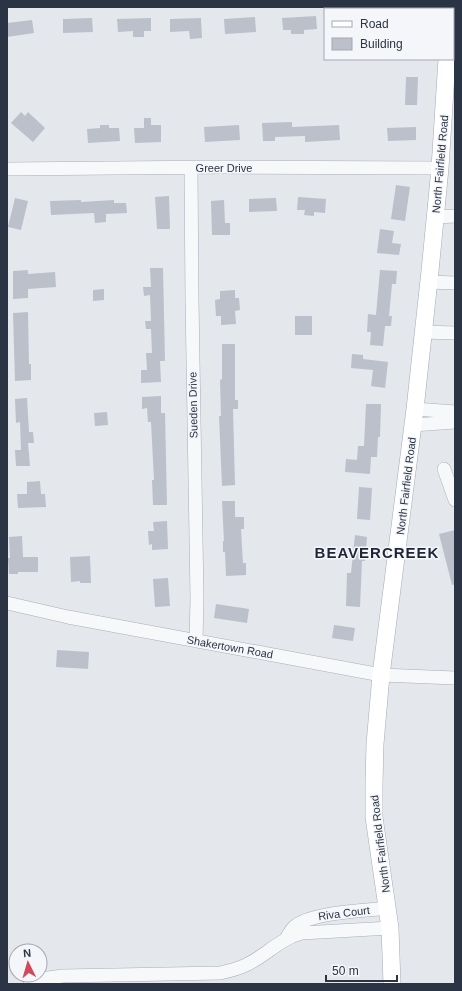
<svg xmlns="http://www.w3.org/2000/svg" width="462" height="991" viewBox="0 0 462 991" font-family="Helvetica,sans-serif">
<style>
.building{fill:#bbc0ca}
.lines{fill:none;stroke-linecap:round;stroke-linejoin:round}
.minor-casing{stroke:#a9aeb7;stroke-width:14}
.major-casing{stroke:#a3abb8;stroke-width:18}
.minor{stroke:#f7f8fa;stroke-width:13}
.major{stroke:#fff;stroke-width:17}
.labels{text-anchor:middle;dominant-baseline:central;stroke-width:3;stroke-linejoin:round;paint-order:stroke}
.street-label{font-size:11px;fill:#2b3445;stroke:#f4f6f9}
.district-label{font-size:15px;font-weight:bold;letter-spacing:1px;fill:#1d2536;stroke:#f4f6f9}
</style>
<rect width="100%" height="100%" fill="#e4e7ec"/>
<path class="building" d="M316 16 317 29 304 30V34H291V30H283L282 18Z
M255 17 256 32 225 34 224 19Z
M92 18 93 32 63 33V19Z
M151 18V31H144V37H133V31L118 32 117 19Z
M201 18 202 38 190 39 189 31 170 32V19Z
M32 20 34 33 7 37V23Z
M406 77H418L417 105H405Z
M21 112 25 116 28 112 45 128 33 142 11 123Z
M144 118H151V125H161V142L135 143 134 128H144Z
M292 122V127L339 125 340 140 305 142V136L275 137V141H263L262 123Z
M100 125H109V128H119L120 141 88 143 87 129 100 128Z
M239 125 240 140 205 142 204 127Z
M416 127V140L388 141 387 128Z
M396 185 410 187 405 221 391 219Z
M169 196 170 229H157L155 197Z
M298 197 326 199 325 213 314 212V216L304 215 305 210H297Z
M15 198 28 201 21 230 8 227Z
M276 198 277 211 249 212V199Z
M81 200V202L114 200V203H126L127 213 106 214V222L95 223 94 213 51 215 50 201Z
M224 200 225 223H230V235H212L211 201Z
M380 229 394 231 392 243 401 244 399 255 377 253Z
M150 268H163L165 361H160L161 382 141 383V370H147L146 353H152L151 329H146L145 321H151L150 295 144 296 143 287H151Z
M28 270V274L55 272 56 287 28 289V298L13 299V271Z
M380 270 397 271 396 284H392L389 316H392L391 326H385L383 346 370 345 371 332H367L368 314 376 315Z
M104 289V300L93 301V290Z
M235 290V298H239L240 310 235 311 236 324 221 325V316H216L215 300 220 299V291Z
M28 312 29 364H31V380L15 381 13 313Z
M295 316H312V335H295Z
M222 344H235V400H238V409H233L235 485 222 486 219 416H221L220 380 222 379Z
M352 354 363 355V359L388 362 385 388 371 386 373 370 351 368Z
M161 396V413H165L167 505H153L152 480H154L151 422H148L147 408 142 409V397Z
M27 398 29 432H33L34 443H28L30 466H16L15 450H21L20 422 16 423 15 399Z
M366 404H381L380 437H378L377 457H371L370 474 345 472 346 459 357 460 358 446H364Z
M107 412 108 425 95 426 94 413Z
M40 481 41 494H45L46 507 18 508 17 494H27V482Z
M359 487 372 488 370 520 357 519Z
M222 501H235V517H244V529H241L243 563H246V575L226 576 225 552H223V541H224Z
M167 521 168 549 152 550V544L149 545 148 531H154L153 522Z
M455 530V584L452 585 439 534Z
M355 535 367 537 365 561H362L360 607 346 606 347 573H351Z
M22 536 23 557H38V572H18V574H9L8 558H10L9 537Z
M90 556 91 583H80V581L71 582 70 557Z
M168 578 170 606 155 607 153 579Z
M216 604 249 609 247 623 214 618Z
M334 625 355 628 353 641 332 638Z
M57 650 89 652 88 669 56 667Z"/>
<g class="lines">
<g class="minor-casing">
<path id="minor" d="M191 168 192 300 197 598 196 641
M7 169 222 167 440 168
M436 217 455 216
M429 282 455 283
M424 332 455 333
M415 409 455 412
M413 425 455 422
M444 469 455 500
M7 603 68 617 381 675 455 678
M287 937C289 934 291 930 294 927 310 912 364 911 388 908
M30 984 41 979 63 976 220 973C229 971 238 969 246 965 267 955 279 939 302 933L390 928"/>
</g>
<g class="major-casing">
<path id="major" d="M449 9V7
M392 984 390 928 374 817V784L375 744 381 675 415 409 430 271 440 168 447 59"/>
</g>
<use href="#minor" class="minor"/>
<use href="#major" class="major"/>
</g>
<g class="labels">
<g class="street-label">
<text transform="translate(440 164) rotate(-85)">North Fairfield Road</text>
<text x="224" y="168">Greer Drive</text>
<text transform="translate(193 405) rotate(-91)">Sueden Drive</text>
<text transform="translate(406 486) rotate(-83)">North Fairfield Road</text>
<text transform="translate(230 647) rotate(10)">Shakertown Road</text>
<text transform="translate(380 844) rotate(-97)">North Fairfield Road</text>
<text transform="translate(344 913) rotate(-7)">Riva Court</text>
</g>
<g class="district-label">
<text x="377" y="552">BEAVERCREEK</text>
</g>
</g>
<rect width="462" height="991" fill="none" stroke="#2b3445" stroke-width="16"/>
<rect x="324" y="8" width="130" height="52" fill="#f4f6f9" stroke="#a4a8b1"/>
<rect x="332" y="21" width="20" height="6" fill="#ffffff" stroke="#a4a8b1"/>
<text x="360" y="28" font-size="12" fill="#2b3445">Road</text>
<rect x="332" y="38" width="20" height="12" fill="#bbc0ca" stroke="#a4a8b1"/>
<text x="360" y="48" font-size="12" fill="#2b3445">Building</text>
<g transform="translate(28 963) rotate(355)"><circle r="19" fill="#f4f6f9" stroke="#a4a8b1"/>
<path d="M0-3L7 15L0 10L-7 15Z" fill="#d1495b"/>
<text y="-6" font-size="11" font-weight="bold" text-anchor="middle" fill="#2b3445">N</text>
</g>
<path d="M326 975v6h71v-6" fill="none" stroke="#2b3445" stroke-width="2"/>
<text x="332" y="975" font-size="12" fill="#2b3445" stroke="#f4f6f9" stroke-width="3" paint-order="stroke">50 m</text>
</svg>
